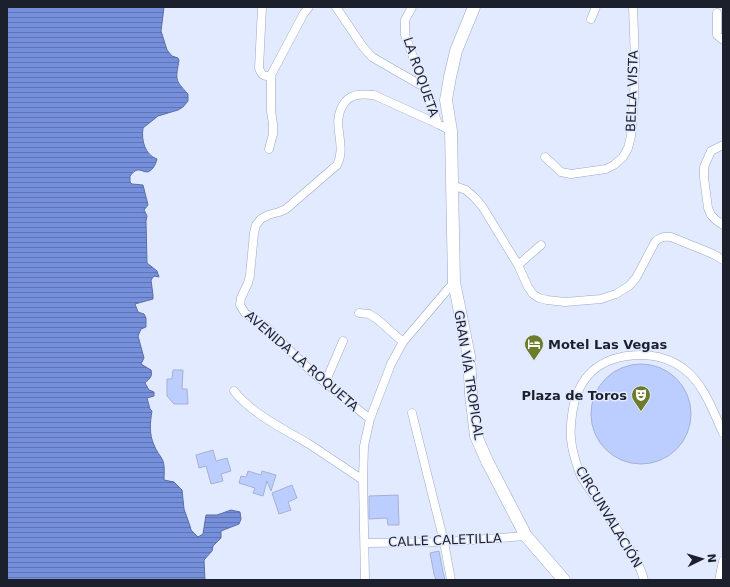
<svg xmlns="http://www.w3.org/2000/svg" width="730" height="587" viewBox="0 0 730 587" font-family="'DejaVu Sans',sans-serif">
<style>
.water{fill:url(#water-rules);stroke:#5a6ea7}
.building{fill:#bcceff;stroke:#a5b1d3}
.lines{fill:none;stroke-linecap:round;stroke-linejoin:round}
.street-casing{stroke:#9ba8c8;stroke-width:9}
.primary-casing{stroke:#9ba8c8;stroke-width:13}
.street{stroke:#fff;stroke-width:8}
.primary{stroke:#fff;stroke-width:12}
.labels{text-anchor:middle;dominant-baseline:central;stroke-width:3;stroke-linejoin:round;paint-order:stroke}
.street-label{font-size:13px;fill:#1c202d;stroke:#e2eaff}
.poi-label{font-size:13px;font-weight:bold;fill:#1c202d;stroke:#e2eaff;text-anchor:start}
</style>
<defs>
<pattern id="water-rules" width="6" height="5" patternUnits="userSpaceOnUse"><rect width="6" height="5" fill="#758fdb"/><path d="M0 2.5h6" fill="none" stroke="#5f74b2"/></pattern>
</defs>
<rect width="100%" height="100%" fill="#e2eaff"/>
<path class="water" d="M7 7H164L161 31 167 50 172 56 178 58 179 60C176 80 174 79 188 94V101L183 107 178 110 158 116 143 128C141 140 145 155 157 159 156 163 155 165 153 168 146 177 142 167 135 171 134 171 131 175 130 176V182L132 184 143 185 148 205 144 210 147 216 146 221 147 263 157 271 159 277 154 276 151 280 153 295V299L135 304 138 312 144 314 146 318V327L141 329 138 336 144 358 141 364 151 370C153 377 149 379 145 383L149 390 154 392V396L147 398 150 409 152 411C150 423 149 434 154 445 156 451 161 456 163 461 165 467 164 474 164 480L174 482 182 490 184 509 190 526 191 530 198 537 203 534 206 515H217L231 510 240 512 241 519 239 524 221 531V538L213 546 212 551 204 560 205 580H7Z"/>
<path class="building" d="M591 414a50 50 0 1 1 100 0a50 50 0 1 1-100 0Z
M173 370H183L182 389H187L188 404H174L167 396V379H172Z
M213 450 216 461 227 458 231 471 221 474 223 481 211 484 206 466 199 468 196 455Z
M248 471 261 475 262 471 276 475 271 491 267 481 263 496 253 493 255 488 239 483 241 476 246 477Z
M292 485 297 498 288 502 291 510 279 514 272 493Z
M398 495 399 525H388L387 518 369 519V496Z
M439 551 443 572 445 580H436L434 574 430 553Z"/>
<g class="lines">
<g class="street-casing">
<path id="street" d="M262 7 259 68C261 74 264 78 271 75L304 13 309 7
M336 7 363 47 372 57 424 87
M412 7 405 20V35L438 124
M717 13V35L723 40
M591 19 596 7
M723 145 711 151 704 167V178L708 208 711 215 716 220 723 225
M269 149 273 134V124L271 111V75
M545 157 561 172 571 174 606 169 614 165 623 157 628 148 631 136 634 98 635 60 633 7
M452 185 466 190 474 197 482 206 518 265 528 287 533 294 539 298 547 300 565 302 601 299 616 294 629 286 636 278 655 242C660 237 664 236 671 237L713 254 723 260
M518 265 541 245
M359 313 369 314 377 319 403 342
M325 383 343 341
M234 391C251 413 285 430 309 444 327 456 345 468 363 480
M412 413 444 542 451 580
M370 419 312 372 265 326 245 313 240 305 241 298 248 283 250 275 254 233 256 225 261 219 268 215 279 212 286 209 337 165C348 144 329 123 345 102 352 93 364 94 374 95L438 124 451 131
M365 543 444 542 526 536
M365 580 363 480 364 446 370 419 391 364 403 342 454 282
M644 580C640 564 631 551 622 537 613 523 603 509 593 494 589 488 583 481 580 474 576 463 572 451 571 439 570 431 571 423 572 415 577 376 600 356 639 355 656 355 671 359 684 369 704 384 713 411 723 433
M719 580 723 561"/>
</g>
<g class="primary-casing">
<path id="primary" d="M474 7 456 51 450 77 446 100 451 131 454 282 469 356 471 394 476 436 487 461 526 536 564 580"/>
</g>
<use href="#street" class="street"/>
<use href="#primary" class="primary"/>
</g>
<defs>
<g id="hotel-pin" transform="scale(1)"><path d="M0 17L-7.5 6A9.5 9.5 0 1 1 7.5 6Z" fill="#6d7c2a" stroke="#e2eaff"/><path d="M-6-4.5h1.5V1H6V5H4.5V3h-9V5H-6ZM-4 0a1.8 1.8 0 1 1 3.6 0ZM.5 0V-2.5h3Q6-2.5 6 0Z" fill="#fff"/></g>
<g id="theatre-pin" transform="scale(1)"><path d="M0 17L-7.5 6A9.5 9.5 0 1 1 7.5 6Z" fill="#6d7c2a" stroke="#e2eaff"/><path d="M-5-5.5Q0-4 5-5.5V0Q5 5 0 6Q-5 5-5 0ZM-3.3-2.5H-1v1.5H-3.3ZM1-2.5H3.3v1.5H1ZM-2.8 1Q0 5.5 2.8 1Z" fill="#fff"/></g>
</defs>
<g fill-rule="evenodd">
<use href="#hotel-pin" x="534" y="344"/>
<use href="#theatre-pin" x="641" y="395"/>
</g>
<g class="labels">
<g class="street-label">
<text transform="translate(421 77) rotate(71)">LA ROQUETA</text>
<text transform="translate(632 91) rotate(-88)">BELLA VISTA</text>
<text transform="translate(302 361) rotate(41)">AVENIDA LA ROQUETA</text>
<text transform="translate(469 375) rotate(81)">GRAN VÍA TROPICAL</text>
<text transform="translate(609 517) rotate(59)">CIRCUNVALACIÓN</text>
<text transform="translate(445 540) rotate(-2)">CALLE CALETILLA</text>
</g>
<g class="poi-label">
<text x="548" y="344">Motel Las Vegas</text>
<text x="627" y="395" text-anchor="end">Plaza de Toros</text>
</g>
</g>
<rect width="730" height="587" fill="none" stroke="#1c202d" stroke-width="16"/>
<g transform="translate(702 559) rotate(85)" stroke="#e2eaff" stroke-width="3" paint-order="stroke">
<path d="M0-3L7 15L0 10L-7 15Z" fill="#1c202d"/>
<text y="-6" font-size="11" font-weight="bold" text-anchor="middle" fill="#1c202d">N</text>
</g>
</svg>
